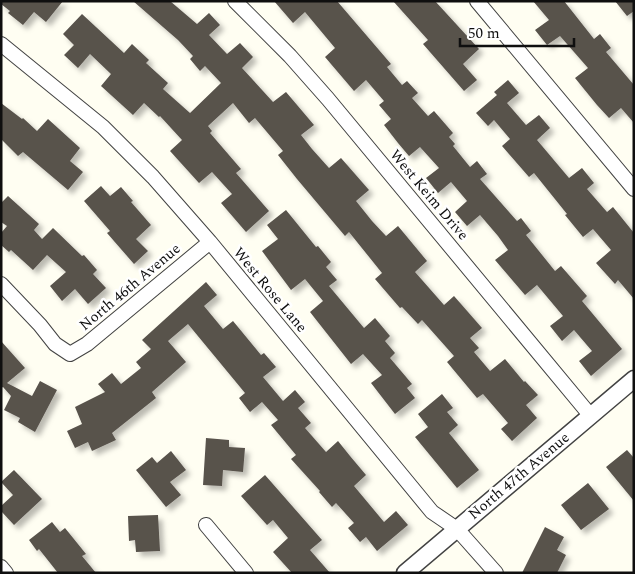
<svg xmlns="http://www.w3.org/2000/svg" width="635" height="574" viewBox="0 0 635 574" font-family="Spectral,serif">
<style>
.building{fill:#58524c;filter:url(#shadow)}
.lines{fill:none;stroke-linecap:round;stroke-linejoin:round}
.minor-casing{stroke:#424242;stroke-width:16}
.tertiary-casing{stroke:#424242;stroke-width:19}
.minor{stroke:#fff;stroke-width:14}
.tertiary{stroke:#fff;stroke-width:16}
.labels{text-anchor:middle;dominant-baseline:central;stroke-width:5;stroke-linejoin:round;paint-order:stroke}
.street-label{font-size:15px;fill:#0f0f0f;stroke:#fff}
</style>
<defs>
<filter id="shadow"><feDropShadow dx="4.5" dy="4.5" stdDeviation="2.5" flood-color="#0004"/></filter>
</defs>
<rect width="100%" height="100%" fill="#fffef2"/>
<path class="building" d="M1 1H63L46 22 34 12 23 25 8 13 10 11 1 4Z
M133 1H170L197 24 209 13 220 25 209 35 227 54 240 43 253 57 242 68 273 102 286 92 314 125 301 135 312 149 329 168 341 158 369 190 356 201 372 221 386 236 398 226 427 261 415 272 444 305 454 296 482 328 470 338 479 348 474 352 490 371 505 359 524 382 525 381 538 395 526 405 537 418 512 441 501 429 508 423 483 394 477 398 447 362 454 356 422 320 418 324 402 307 400 308 375 279 382 273 349 232 345 236 297 179 278 155 283 151 255 118 249 123 233 103 208 126 212 131 210 133 241 169 236 173 269 211 246 232 221 203 232 194 212 172 199 183 170 151 182 140 160 116 159 117 144 103 133 115 101 86 111 74 90 54 78 68 64 55 74 45 63 34 82 14 124 53 132 44 149 60 146 63 168 83 163 89 190 113 221 83 205 66 200 71 190 59 193 56 178 40Z
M274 1H337L391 64 387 67 402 85 407 81 418 93 412 98 428 116 434 111 453 133 449 137 455 144 453 146 470 167 477 161 487 174 480 179 517 221 521 218 531 231 526 235 555 271 561 266 587 296 582 301 622 349 591 376 579 361 592 351 574 330 562 341 550 326 563 316 537 285 525 295 495 260 508 250 498 236 480 215 467 226 455 212 467 201 451 182 438 193 426 178 439 168 420 147 409 156 398 143 384 125 391 119 379 105 384 101 366 80 354 91 325 57 335 48 305 12 293 23Z
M393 1H435L479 49 463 64 477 80 464 91 423 44 428 40Z
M533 1H564L594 39 600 34 611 48 606 52 634 85V123L621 108 609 118 597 105 575 78 588 68 560 36 547 45 535 30 549 20Z
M615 1H634V11L627 16Z
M508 80 519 93 507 103 526 125 539 115 550 128 537 140 569 178 582 168 594 183 587 189 607 212 613 207 634 233V299L618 280 615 284 596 263 611 250 593 229 583 237 565 215 567 214 534 173 529 177 502 146 510 139 494 120 488 126 476 113 497 95 494 92Z
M1 103 22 119 23 118 37 131 48 119 80 148 70 161 83 172 68 190 23 152 18 156 1 139Z
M101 186 110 196 121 187 133 201 131 202 151 225 136 239 148 251 134 264 107 233 110 231 84 201Z
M8 196 39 224 34 230 42 239 53 228 82 256 84 255 97 270 93 274 106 288 88 304 75 289 62 301 50 286 66 272 47 255 33 270 11 250 9 252 1 245V233L7 226 1 222V203Z
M286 210 316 247 318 246 331 262 326 267 337 280 329 286 364 328 375 318 390 336 385 341 395 353 390 358 412 384 407 388 415 398 395 414 371 383 382 375 363 354 351 364 310 312 323 301 305 279 291 290 262 251 278 239 267 225Z
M206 282 217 295 204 306 223 329 233 321 261 355 264 353 276 367 263 377 283 401 295 390 305 402 298 408 311 423 305 428 326 452 338 441 350 456 366 475 354 486 384 522 396 511 408 525 377 551 366 537 360 542 348 528 354 523 336 503 332 507 319 492 320 491 291 459 296 455 271 425 278 420 262 402 250 412 239 398 245 393 188 324 168 341 186 362 152 392 156 398 112 433 116 440 92 451 88 442 75 448 67 431 82 424 75 407 105 392 98 384 112 373 121 384 141 368 136 362 151 349 142 340Z
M1 341 25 368 7 383 32 396 40 381 57 390 35 432 18 422 20 418 4 410 11 396 3 387 1 388Z
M442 394 453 408 447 412 458 425 449 433 479 470 457 488 415 437 428 427 418 414Z
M206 438 229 440V447L245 448 243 472 223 470 222 486 203 485Z
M627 450 634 458V501L606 467Z
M171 451 186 470 170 482 181 495 166 507 136 470 152 457 157 463Z
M14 470 42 499 14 525 1 511V506L13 495 1 482Z
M265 475 322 540 310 550 330 573H292L273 552 288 538 273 520 267 525 241 496Z
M588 483 609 509 581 530 561 505Z
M158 515 160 551 136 552 135 540 129 541 128 516Z
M52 522 60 532 65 528 86 554 82 556 96 573H58L39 549 37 551 29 540Z
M545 527 564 537 557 550 566 555 557 573H522Z"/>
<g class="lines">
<g class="minor-casing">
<path id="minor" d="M235 1 290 56 328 99 590 415
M477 1 634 189
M1 44 103 127 153 177 210 242 432 512 457 529 496 573
M1 284 40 325 55 344 70 354 87 344 210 242
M206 525 246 573
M1 567 6 573"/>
</g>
<g class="tertiary-casing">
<path id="tertiary" d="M405 573 634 379"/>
</g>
<use href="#minor" class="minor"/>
<use href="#tertiary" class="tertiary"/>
</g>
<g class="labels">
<g class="street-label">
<text transform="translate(429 195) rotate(50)">West Keim Drive</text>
<text transform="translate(130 287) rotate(-40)">North 46th Avenue</text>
<text transform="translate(270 290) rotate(50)">West Rose Lane</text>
<text transform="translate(519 476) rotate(-40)">North 47th Avenue</text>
</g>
</g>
<rect width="635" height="574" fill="none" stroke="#0f0f0f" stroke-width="5"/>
<path d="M460 38v8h114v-8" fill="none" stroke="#0f0f0f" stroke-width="2.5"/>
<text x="468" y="38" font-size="15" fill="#0f0f0f" stroke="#ffffff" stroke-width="4" paint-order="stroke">50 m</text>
</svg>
